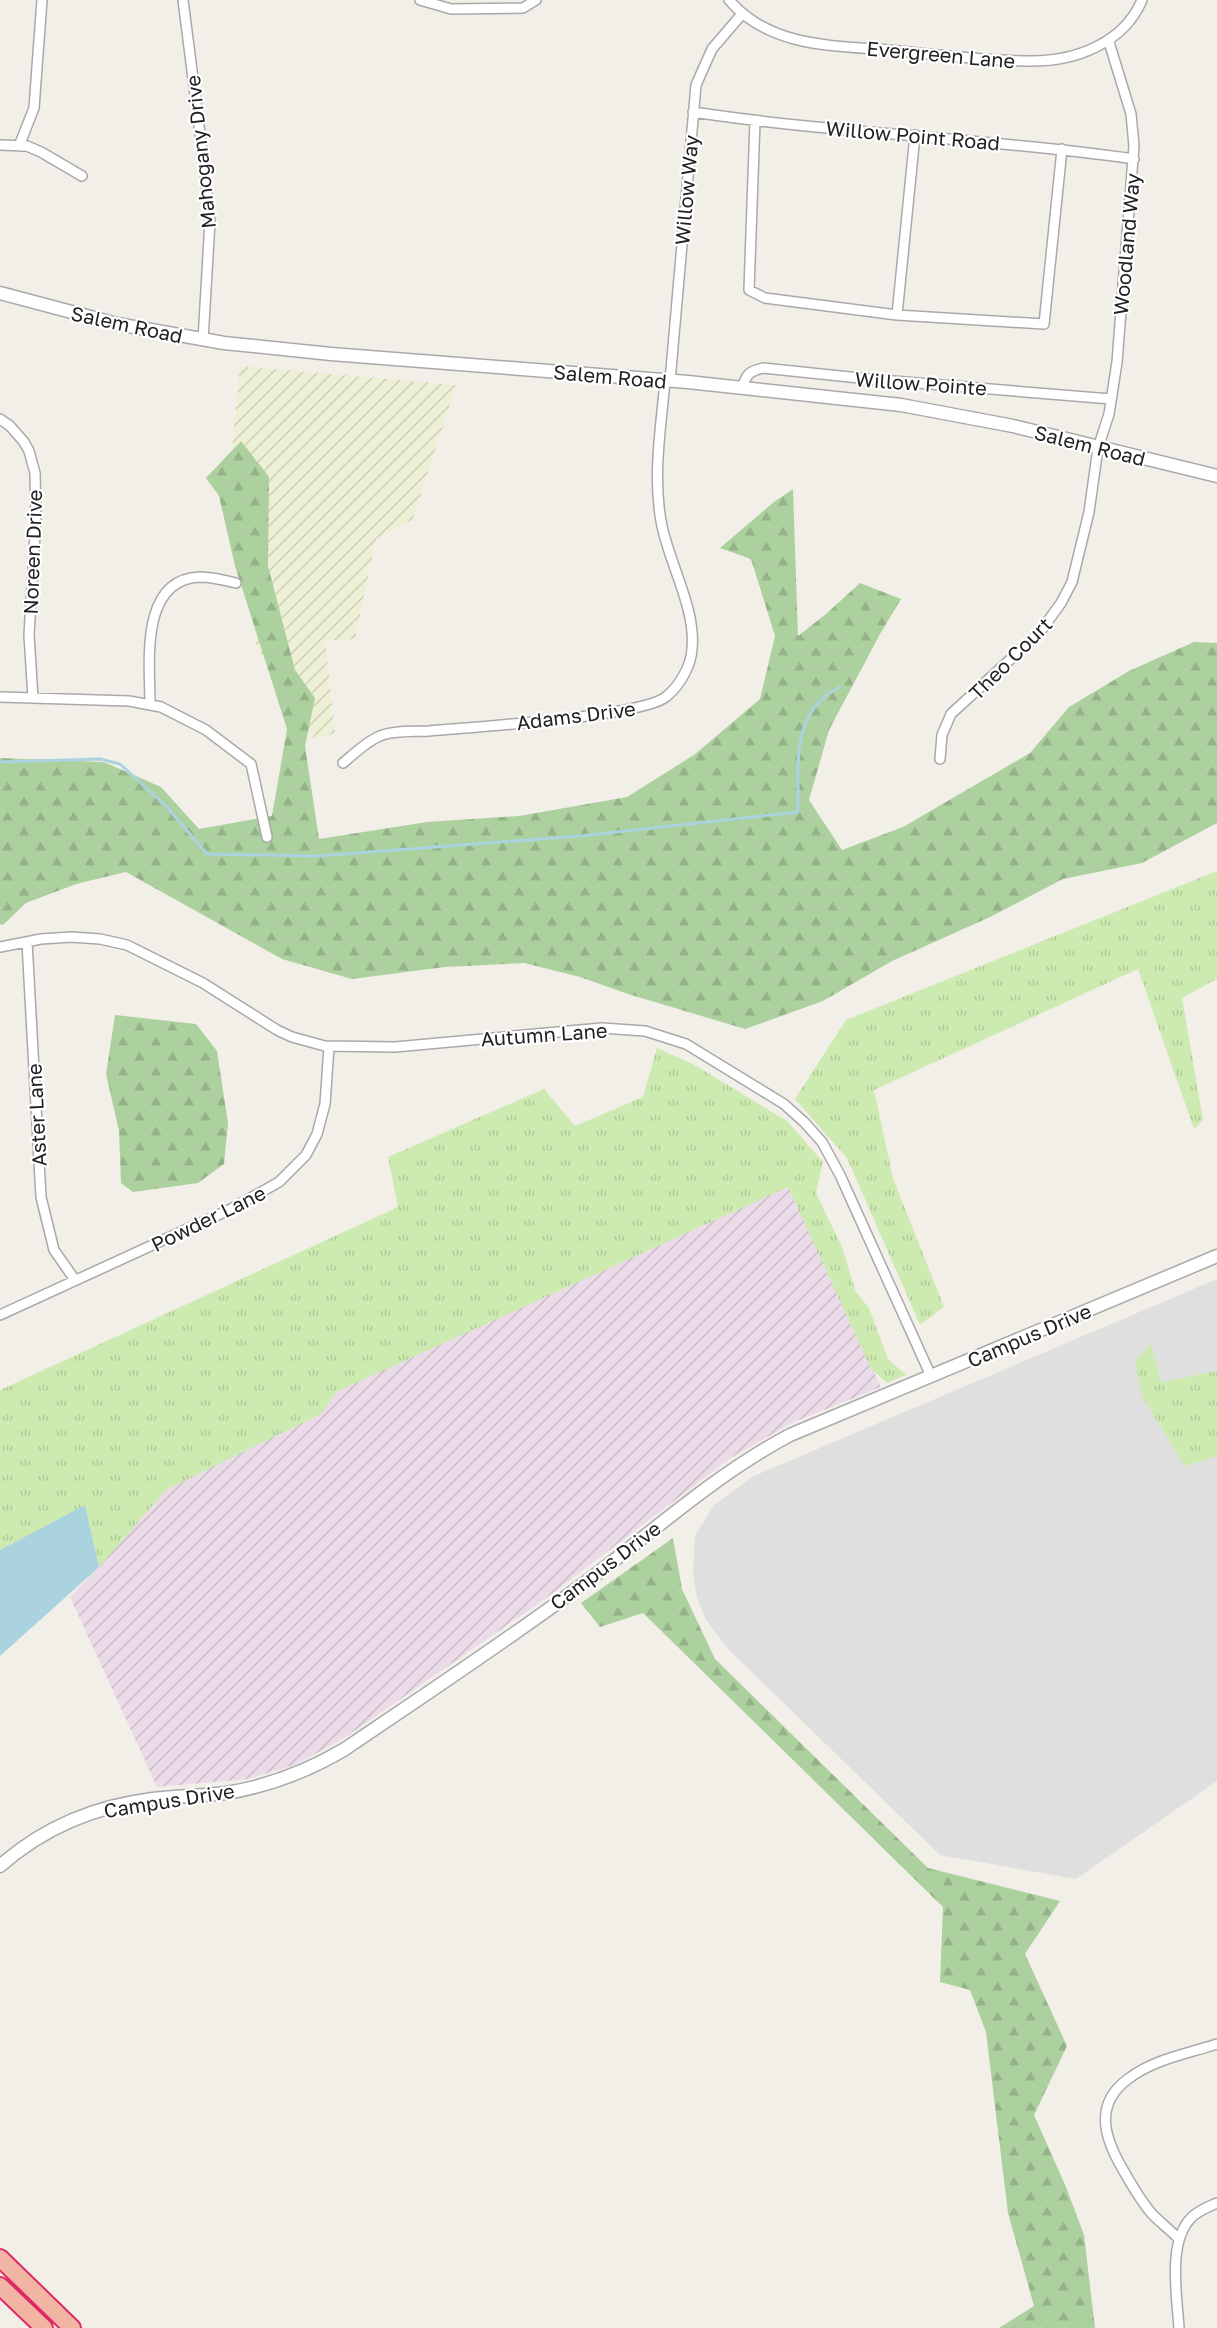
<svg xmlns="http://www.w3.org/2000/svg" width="1217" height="2328" viewBox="0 0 1217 2328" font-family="'Golos Text',sans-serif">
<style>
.residential{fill:#e0dfdf}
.industrial{fill:url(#industrial-furrows)}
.farmland{fill:url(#farmland-furrows)}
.grass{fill:url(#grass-tufts)}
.forest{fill:url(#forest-firs)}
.water{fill:#aad3df}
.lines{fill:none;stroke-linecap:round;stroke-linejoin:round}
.stream{stroke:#aad3df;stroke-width:3}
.minor-casing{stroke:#a9a9a9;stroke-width:12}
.tertiary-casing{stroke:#a9a9a9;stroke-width:15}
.trunk-casing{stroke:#dc2a67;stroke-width:20}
.minor{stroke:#fff;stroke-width:9}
.tertiary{stroke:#fff;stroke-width:12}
.trunk{stroke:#f2b4a3;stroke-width:16}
.labels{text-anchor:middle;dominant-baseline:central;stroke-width:4.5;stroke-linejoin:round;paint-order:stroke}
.street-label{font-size:20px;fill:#222;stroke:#fff}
</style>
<defs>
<pattern id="industrial-furrows" width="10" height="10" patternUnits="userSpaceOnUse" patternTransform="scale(1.5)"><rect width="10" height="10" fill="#ebdbe8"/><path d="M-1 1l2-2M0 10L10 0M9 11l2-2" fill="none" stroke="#c9bcc7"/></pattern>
<pattern id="farmland-furrows" width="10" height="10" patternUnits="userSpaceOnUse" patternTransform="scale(1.5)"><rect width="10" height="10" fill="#eef0d5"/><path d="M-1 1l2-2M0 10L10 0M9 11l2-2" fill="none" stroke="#ccceb7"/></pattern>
<pattern id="grass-tufts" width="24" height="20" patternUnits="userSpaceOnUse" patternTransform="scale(1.5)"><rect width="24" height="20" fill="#cdebb0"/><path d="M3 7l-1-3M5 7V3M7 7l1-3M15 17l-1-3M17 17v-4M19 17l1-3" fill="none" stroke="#b0c997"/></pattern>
<pattern id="forest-firs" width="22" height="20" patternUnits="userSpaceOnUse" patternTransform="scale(1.5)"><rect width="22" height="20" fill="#add19e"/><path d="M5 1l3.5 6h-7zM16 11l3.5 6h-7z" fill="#95b388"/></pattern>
</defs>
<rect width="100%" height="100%" fill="#f2efe9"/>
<path class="residential" d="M1217 1279V1781L1076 1879 940 1855 729 1650 706 1620 697 1598 693 1572 695 1536 714 1505 754 1476Z"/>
<path class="industrial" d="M788 1186 881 1387 794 1422 732 1457 545 1599 344 1738 297 1764 248 1779 157 1787 70 1597 99 1567 85 1505Z"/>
<path class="farmland" d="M240 366 456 385 413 519 376 539 355 639 325 641 335 733 315 740 256 645 265 482 255 456 232 450Z"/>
<path class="grass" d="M1217 871V979L1182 998 1203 1120 1194 1129 1138 969 874 1090 893 1178 944 1307 920 1325 847 1158 795 1099 846 1020Z
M657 1048 691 1063 787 1121 823 1162 816 1193 842 1247 856 1292 869 1308 888 1359 906 1375 887 1383 871 1369 788 1187 336 1392 321 1414 166 1490 99 1567 85 1506 0 1550V1390L398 1207 388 1157 544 1089 575 1126 643 1097Z
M1151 1344 1161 1382 1217 1371V1458L1214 1457 1185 1466 1143 1398 1135 1361Z"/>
<path class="forest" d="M241 441 269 477 268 566 295 670 315 698 305 746 319 839 427 822 519 816 627 797 694 755 760 699 775 636 751 559 720 548 774 502 793 489 798 636 826 614 860 583 901 599 880 634 829 730 809 800 842 850 903 827 1030 753 1069 707 1129 671 1194 642 1217 643V823L1142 863 1063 879 990 917 892 961 823 1001 745 1029 628 994 580 977 524 963 445 967 352 979 282 959 126 872 76 884 26 903 3 925 0 924V758L104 762 161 787 199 829 272 816 287 729 235 566 219 496 206 478Z
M115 1015 196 1024 217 1051 228 1123 224 1164 198 1183 133 1192 121 1183 119 1131 106 1074Z
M673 1538 682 1589 715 1659 928 1868 1060 1901 1025 1954 1067 2046 1034 2115 1066 2187 1084 2235 1095 2328H999L1034 2306 1008 2213 986 2032 970 1990 940 1982 943 1907 643 1613 600 1627 581 1603Z"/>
<path class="water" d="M85 1505 99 1567 0 1656V1550Z"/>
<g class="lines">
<path class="stream" d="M0 762 100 759 120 764 166 806 207 854 318 856 580 836 798 812C799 765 790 711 840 687"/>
<g class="minor-casing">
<path id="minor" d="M183 0 205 173 210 221 203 340
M420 0 451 9 523 8 536 0
M729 0C772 50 839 45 899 51 943 55 988 61 1032 61 1076 61 1124 43 1142 0
M693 112C839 134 987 138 1134 159
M755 121 749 290 765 298 897 315 1044 324 1062 149
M0 145 27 146 41 152 82 176
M19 146 34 108 42 0
M897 315 915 135
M670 381 696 85 712 49 742 14
M742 388C746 375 749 371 763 368L869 379 1111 399
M0 419 10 426 24 442 29 451 35 473 36 518 29 635 33 698
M0 697 129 701 161 707 206 730 251 764 267 837
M150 704C150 664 139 579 200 577 212 577 224 580 236 583
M940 759 942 735 951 714 1040 632 1061 603 1072 582 1089 512 1098 448 1109 414 1117 362 1134 146 1131 114 1109 42
M343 763C354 754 367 741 380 736 393 730 415 732 429 731 470 727 644 717 667 696 680 685 691 666 692 649 696 609 670 565 662 526 652 478 661 428 665 381
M27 942 41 1197 54 1250 75 1280
M0 947 41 939 71 937 100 939 127 945 203 983 277 1030 292 1037 325 1046 395 1047 602 1028 645 1031 686 1044 784 1104 804 1122 822 1142 840 1175 931 1376
M0 1315 231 1209 279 1182 306 1155 317 1134 325 1104 329 1047
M1179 2239C1170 2230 1161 2223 1152 2214 1140 2200 1131 2184 1122 2168 1104 2137 1094 2104 1128 2079 1154 2059 1187 2054 1217 2044
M1179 2328C1177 2296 1167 2241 1192 2217 1199 2210 1208 2207 1217 2203"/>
</g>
<g class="tertiary-casing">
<path id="tertiary" d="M0 293 117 324 224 343 331 354 688 382 901 405 1013 426 1217 476
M0 1866C43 1828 96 1806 153 1799 177 1796 202 1796 226 1793 269 1786 308 1771 345 1749 426 1694 508 1640 586 1582 654 1531 715 1475 790 1435L1217 1256"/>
</g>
<g class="trunk-casing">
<path id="trunk" d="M0 2258 72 2328
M0 2286 44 2328"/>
</g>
<use href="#minor" class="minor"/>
<use href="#tertiary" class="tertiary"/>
<use href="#trunk" class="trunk"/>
</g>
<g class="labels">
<g class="street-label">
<text transform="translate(941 54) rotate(5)">Evergreen Lane</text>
<text transform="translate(913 135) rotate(5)">Willow Point Road</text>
<text transform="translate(200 152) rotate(-96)">Mahogany Drive</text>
<text transform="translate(686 190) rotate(-85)">Willow Way</text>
<text transform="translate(1126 244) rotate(-85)">Woodland Way</text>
<text transform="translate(127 324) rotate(12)">Salem Road</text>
<text transform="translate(610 376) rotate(5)">Salem Road</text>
<text transform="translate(921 383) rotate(4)">Willow Pointe</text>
<text transform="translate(1090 445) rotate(14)">Salem Road</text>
<text transform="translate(32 552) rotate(-88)">Noreen Drive</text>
<text transform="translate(1010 658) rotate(-45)">Theo Court</text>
<text transform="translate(576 715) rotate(-7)">Adams Drive</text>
<text transform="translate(544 1034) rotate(-4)">Autumn Lane</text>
<text transform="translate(36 1115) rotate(-93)">Aster Lane</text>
<text transform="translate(208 1218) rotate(-26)">Powder Lane</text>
<text transform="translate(1029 1335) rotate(-23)">Campus Drive</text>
<text transform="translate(605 1565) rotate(-37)">Campus Drive</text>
<text transform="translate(169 1800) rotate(-9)">Campus Drive</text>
</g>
</g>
</svg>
